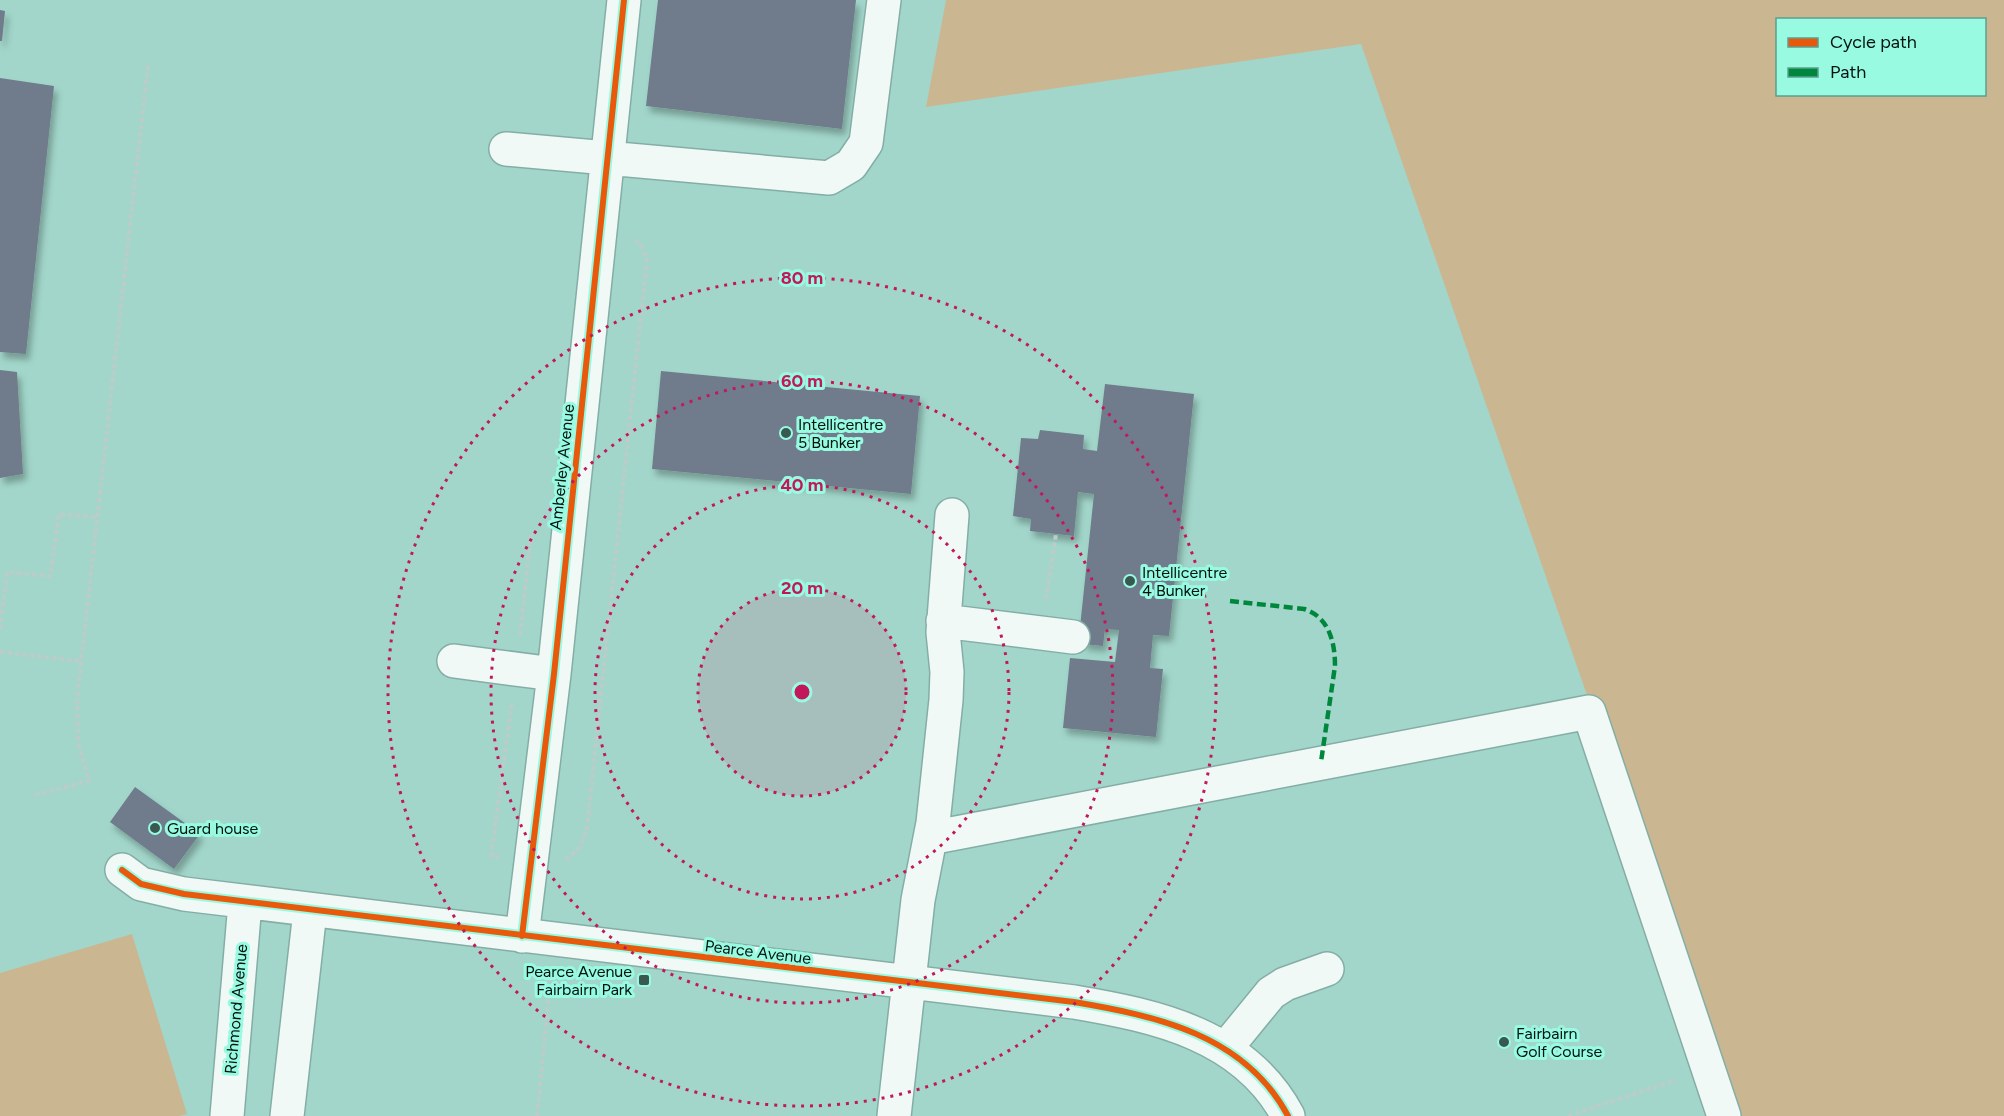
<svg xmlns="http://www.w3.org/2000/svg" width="2004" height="1116" viewBox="0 0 2004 1116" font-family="Figtree,sans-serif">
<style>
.green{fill:#cab791;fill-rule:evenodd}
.building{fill:#6f7c8c;filter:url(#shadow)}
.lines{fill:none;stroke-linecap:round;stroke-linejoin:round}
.minor-casing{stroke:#84aea5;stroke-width:36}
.path{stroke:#bcccc8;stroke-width:4;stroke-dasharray:4.5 3;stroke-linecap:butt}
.minor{stroke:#f1f9f7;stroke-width:33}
.quiet{stroke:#00873e;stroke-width:4.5;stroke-dasharray:9 4.5;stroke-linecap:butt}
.cycleway-casing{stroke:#99fae2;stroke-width:10}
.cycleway{stroke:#e8590c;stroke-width:6}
.ring{fill:none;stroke:#c2185b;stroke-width:3;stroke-dasharray:3 6}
.poi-dot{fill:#395850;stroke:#99fae2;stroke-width:2}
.labels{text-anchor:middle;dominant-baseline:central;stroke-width:6;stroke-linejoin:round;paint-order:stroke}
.poi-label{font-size:16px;fill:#01140f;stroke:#99fae2;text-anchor:start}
.street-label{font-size:16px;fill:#01140f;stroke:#99fae2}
.centre{fill:#c2185b;stroke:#99fae2;stroke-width:3}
.ring-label{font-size:18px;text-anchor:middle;font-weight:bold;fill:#c2185b;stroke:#99fae2;stroke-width:6;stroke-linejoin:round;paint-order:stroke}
</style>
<defs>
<filter id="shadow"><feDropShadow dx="3.5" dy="6" stdDeviation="3" flood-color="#0004"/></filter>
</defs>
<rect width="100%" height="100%" fill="#a2d6ca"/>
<path class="green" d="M946 0H2004V1116H1733L1361 44 926 107ZM1778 20H1984V94H1778Z
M132 934 187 1114 179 1116H0V973Z"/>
<path class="building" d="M658 0H856L842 129 646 106Z
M0 10 5 11 2 41H0Z
M0 78 54 86 26 354 0 352Z
M0 370 17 372 23 474 0 478Z
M661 371 920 396 911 494 652 469Z
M1105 384 1194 394 1169 636 1153 635 1150 668 1163 669 1156 737 1063 728 1070 658 1115 662 1119 630 1105 629 1103 646 1084 644 1080 627 1094 494 1078 492 1074 536 1030 531 1031 519 1013 516 1021 438 1038 439 1040 430 1084 435 1083 449 1097 451Z
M135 787 200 834 174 869 110 822Z"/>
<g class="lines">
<g class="minor-casing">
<path id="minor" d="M506 149 829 178 851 165 866 143 884 0
M943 621 1073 637
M454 661 554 674
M930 838 1589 712 1724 1116
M122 870 141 884 184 894 1074 1002C1157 1016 1245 1035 1288 1116
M522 936 554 674 624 0
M1226 1048 1271 993 1285 984 1327 969
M227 1116 245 903
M287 1116 310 911
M894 1116 918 900 933 823 946 700 947 672 943 632 952 515"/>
</g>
<path class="path" d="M1046 599 1056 534
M0 629 7 572 50 576 59 514 96 517
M520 635 531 535
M0 652 81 661
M35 795 89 781 78 742 77 699 148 65
M499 857 491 856 512 702
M566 860 580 847 587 828 647 259 642 247 634 238
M537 1116 551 973
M1568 1116 1676 1080"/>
<use href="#minor" class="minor"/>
<path class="quiet" d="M1230 601 1304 609C1329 617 1335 642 1335 666L1321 762"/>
<g class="cycleway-casing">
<path id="cycleway" d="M122 870 141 884 184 894 1074 1002C1157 1016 1245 1035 1288 1116
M522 936 554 674 624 0"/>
</g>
<use href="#cycleway" class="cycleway"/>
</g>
<circle cx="802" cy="692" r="104" fill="#c2185b" fill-opacity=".12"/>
<g class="ring">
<circle cx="802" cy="692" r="104"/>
<circle cx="802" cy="692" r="207"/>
<circle cx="802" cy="692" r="311"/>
<circle cx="802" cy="692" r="414"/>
</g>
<g class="poi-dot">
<circle cx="786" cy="433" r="6"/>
<circle cx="1130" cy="581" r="6"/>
<circle cx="155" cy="828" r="6"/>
<rect x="638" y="974" width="12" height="12" rx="3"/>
<circle cx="1504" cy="1042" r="6"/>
</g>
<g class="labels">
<g class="poi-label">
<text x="798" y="424">Intellicentre<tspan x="798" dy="18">5 Bunker</tspan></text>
<text x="1142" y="572">Intellicentre<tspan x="1142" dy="18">4 Bunker</tspan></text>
<text x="167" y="828">Guard house</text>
<text x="632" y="971" text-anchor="end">Pearce Avenue<tspan x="632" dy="18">Fairbairn Park</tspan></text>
<text x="1516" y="1033">Fairbairn<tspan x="1516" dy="18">Golf Course</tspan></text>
</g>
<g class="street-label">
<text transform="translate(562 467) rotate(-84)">Amberley Avenue</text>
<text transform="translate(758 952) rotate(7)">Pearce Avenue</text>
<text transform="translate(236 1009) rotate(-85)">Richmond Avenue</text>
</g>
</g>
<circle cx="802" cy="692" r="9" class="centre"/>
<g class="ring-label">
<text x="802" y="284">80 m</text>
<text x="802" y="387">60 m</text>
<text x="802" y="491">40 m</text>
<text x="802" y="594">20 m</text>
</g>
<rect x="1776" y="18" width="210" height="78" fill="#99fae2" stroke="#5c9e8e" stroke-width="1.5"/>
<rect x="1788" y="38" width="30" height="9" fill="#e8590c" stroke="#5c9e8e" stroke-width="1.5"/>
<text x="1830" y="48" font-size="18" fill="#01140f">Cycle path</text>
<rect x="1788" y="68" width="30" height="9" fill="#00873e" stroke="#5c9e8e" stroke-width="1.5"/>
<text x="1830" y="78" font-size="18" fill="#01140f">Path</text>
</svg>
